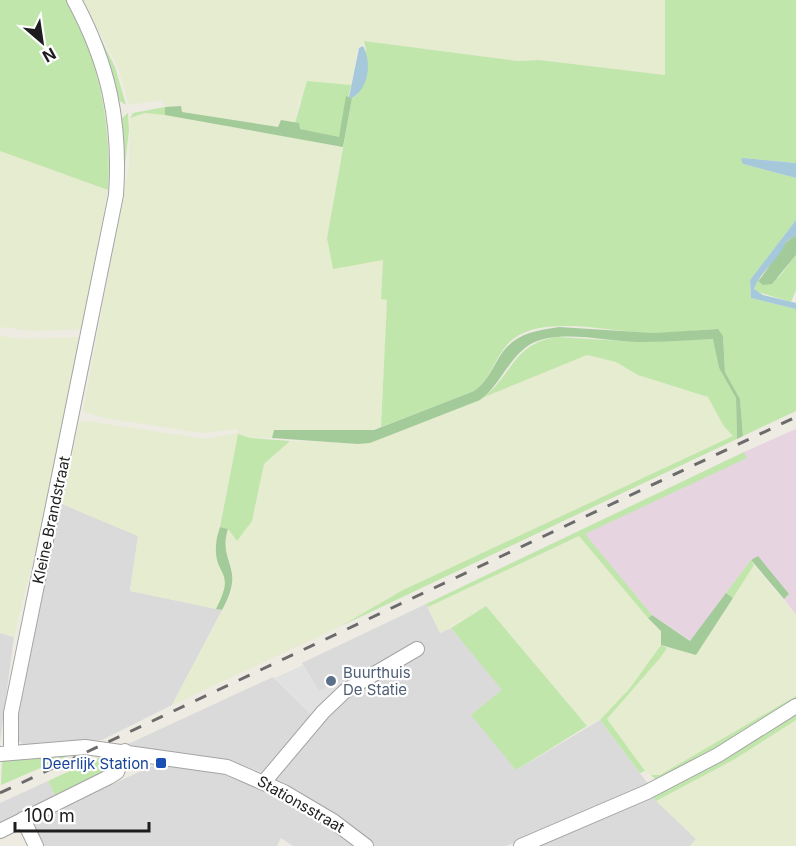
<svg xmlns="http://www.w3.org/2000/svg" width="796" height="846" viewBox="0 0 796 846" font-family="Inter,sans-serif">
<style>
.residential{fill:#dbdada}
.industrial{fill:#e6d5e1}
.farmland{fill:#e6eccf}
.grass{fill:#c1e6ab}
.forest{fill:#a2cb99}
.parking{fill:#e1e1e1}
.water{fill:#a5c8da}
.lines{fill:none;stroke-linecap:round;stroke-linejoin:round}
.minor-casing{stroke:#a4a4a4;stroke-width:16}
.minor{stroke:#fff;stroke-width:14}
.rail{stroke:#6b6b6b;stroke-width:3;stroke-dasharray:12 12;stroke-linecap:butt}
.service-dot{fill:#5c6f8a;stroke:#fff;stroke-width:2}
.transit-dot{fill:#1a4fb4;stroke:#fff;stroke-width:2}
.labels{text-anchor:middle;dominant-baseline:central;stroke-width:4.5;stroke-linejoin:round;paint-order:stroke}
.street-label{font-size:15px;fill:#1d1d1d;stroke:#fff}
.service-label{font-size:15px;fill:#4e5e75;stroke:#fff;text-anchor:start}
.transit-label{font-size:15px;fill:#164399;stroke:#fff;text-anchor:end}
</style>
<rect width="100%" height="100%" fill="#eeebe3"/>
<path class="residential" d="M62 504 138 536 130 591 222 610 172 705 102 740 25 746 19 741 14 728 21 685Z
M426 604 440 633 451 628 503 690 516 770 600 720 649 785 506 846H375L327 809 268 776 345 687 319 691 302 663Z
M0 633 14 637 0 742Z
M273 677 315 718 265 773 234 763 126 745Z
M163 761 219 771 277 795 321 820 357 846H293L281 838 277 846H40L31 827 32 821Z
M48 781 56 797 0 825V803Z
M653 797 696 839 690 846H537Z"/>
<path class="industrial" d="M796 429V615L784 599 789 594 751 560 691 641 652 615 584 534 746 458 744 452Z"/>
<path class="farmland" d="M82 0H665L666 75 539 60 518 61 364 41 357 51 351 85 331 84 303 102 299 101 295 123 281 120 279 128 181 112V106L165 107 162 100 129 105 118 67Z
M145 113 177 116 343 147 327 238 383 259 381 299 387 300 381 427 366 431 274 430 272 438H250L238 434 216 545 226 577V591L216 609 130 591 138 536 62 504 79 423 86 421 206 439 238 433V429L203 433 104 418 83 411 129 165 130 118Z
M0 151 108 190 82 329 34 331 0 327Z
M0 336 23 339 82 337 53 478 14 637 0 633Z
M587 355 616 362 638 375 708 397 734 436 403 590 341 626 172 705 232 592V568L223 543 228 529 252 521 264 464 290 441 370 443Z
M579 536 661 631 663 637 661 645 630 688 600 720 587 726 486 606 440 633 428 607Z
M754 565 796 615V696L660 775H651L645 771 607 719 669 645 696 654Z
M796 720V846H690L696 839 656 801 735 759Z"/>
<path class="grass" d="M0 0H66C99 57 112 125 108 190L0 151Z
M665 0H796V163L744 158 743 164 796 178V220L750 280 751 298 796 309V411L743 436 740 399 725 372 723 336 717 329C696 330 674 333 653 333 614 333 550 315 516 337 496 350 493 378 474 391L381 427 387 300 381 299 383 260 333 269 327 238 352 98 357 95 366 51 364 41 518 61 539 60 665 75Z
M94 25 115 67 126 105 118 100Z
M307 81 351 85 339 138 299 129 295 123Z
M165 107V115L145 113 130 118 133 113Z
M128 113 129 131 122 190 121 119Z
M796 255V290L791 302 755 291 754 286 758 281 763 285 779 277Z
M558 337 639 342 714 339 719 368 736 398 737 439 341 626 403 590 733 436 723 425 708 397 638 375 616 362 587 355 482 398C513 376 512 343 558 337Z
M238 434 250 438 290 441 264 464 252 521 237 541 228 529 220 527Z
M744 452 747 458 585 534 652 615 648 618 579 536 428 607 426 604Z
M751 560 754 565 733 598 726 593Z
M486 606 587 726 516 770 471 715 502 690 451 628Z
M661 645 667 648 660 658 607 719 645 771 640 773 600 720 630 688Z
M796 696V702L658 782 651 775H660Z
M796 711V720L735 759 656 801 653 797 659 790Z
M66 755V757L1 785 2 761Z
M102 756 107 763 103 773 56 797 48 781Z"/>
<path class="forest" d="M346 96 352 98 343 147 165 115V107L181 106 182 112 278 127 281 120 299 123 300 129 339 137Z
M796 235V255L772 284 763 285 758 281C772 266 778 245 796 235Z
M559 327 653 333 718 329 723 336 725 372 740 399 743 436 737 439 736 398 719 368 713 339C689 340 664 342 639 342 607 342 557 328 529 345 508 359 500 385 480 400L370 443 358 444 272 438 274 430H374L474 391C485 383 490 373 497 361 511 335 531 331 559 327Z
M220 527 228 529C217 563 247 566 222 610L216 609C237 569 214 577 216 546 216 540 218 533 220 527Z
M758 556 789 594 784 599 751 560Z
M726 593 733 598 696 655 661 645V631L648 618 652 615 690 641Z"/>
<path class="parking" d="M303 665 319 691 342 680 345 687 315 718 275 678Z"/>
<path class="water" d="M363 46C372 62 369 88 352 98L349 97 359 48Z
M744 158 796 163V178L743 164 741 159Z
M796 220V235C782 243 786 246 777 257 769 267 759 276 754 289L763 295 796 303V309L751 298 750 280Z"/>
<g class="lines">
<g class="minor-casing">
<path id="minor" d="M11 753V713L116 195C121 122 109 65 74 0
M0 754 85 747 227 767 284 792 333 821 366 846
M264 782 323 712 345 691 417 649
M23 819 36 846
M0 831 109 777 117 772 125 751
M521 846 647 792 718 755 796 706"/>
</g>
<use href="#minor" class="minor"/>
<path class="rail" d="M0 793 796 417"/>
</g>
<circle class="service-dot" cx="331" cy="681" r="6"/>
<rect class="transit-dot" x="155" y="757" width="12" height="12" rx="3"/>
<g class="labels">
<g class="street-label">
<text transform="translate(51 520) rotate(-78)">Kleine Brandstraat</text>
<text transform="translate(301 804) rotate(30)">Stationsstraat</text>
</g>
<g class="service-label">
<text x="343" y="672">Buurthuis<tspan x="343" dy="17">De Statie</tspan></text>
</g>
<g class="transit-label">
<text x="149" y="763">Deerlijk Station</text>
</g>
</g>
<g transform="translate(42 42) rotate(151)" stroke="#ffffff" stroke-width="4.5" paint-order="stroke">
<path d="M0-4.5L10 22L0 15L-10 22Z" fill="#1d1d1d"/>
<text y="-9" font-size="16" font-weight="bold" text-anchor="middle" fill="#1d1d1d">N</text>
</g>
<path d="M15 822v9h134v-9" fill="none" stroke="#1d1d1d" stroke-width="3"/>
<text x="24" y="822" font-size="18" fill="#1d1d1d" stroke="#ffffff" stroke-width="4.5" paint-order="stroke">100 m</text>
</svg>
